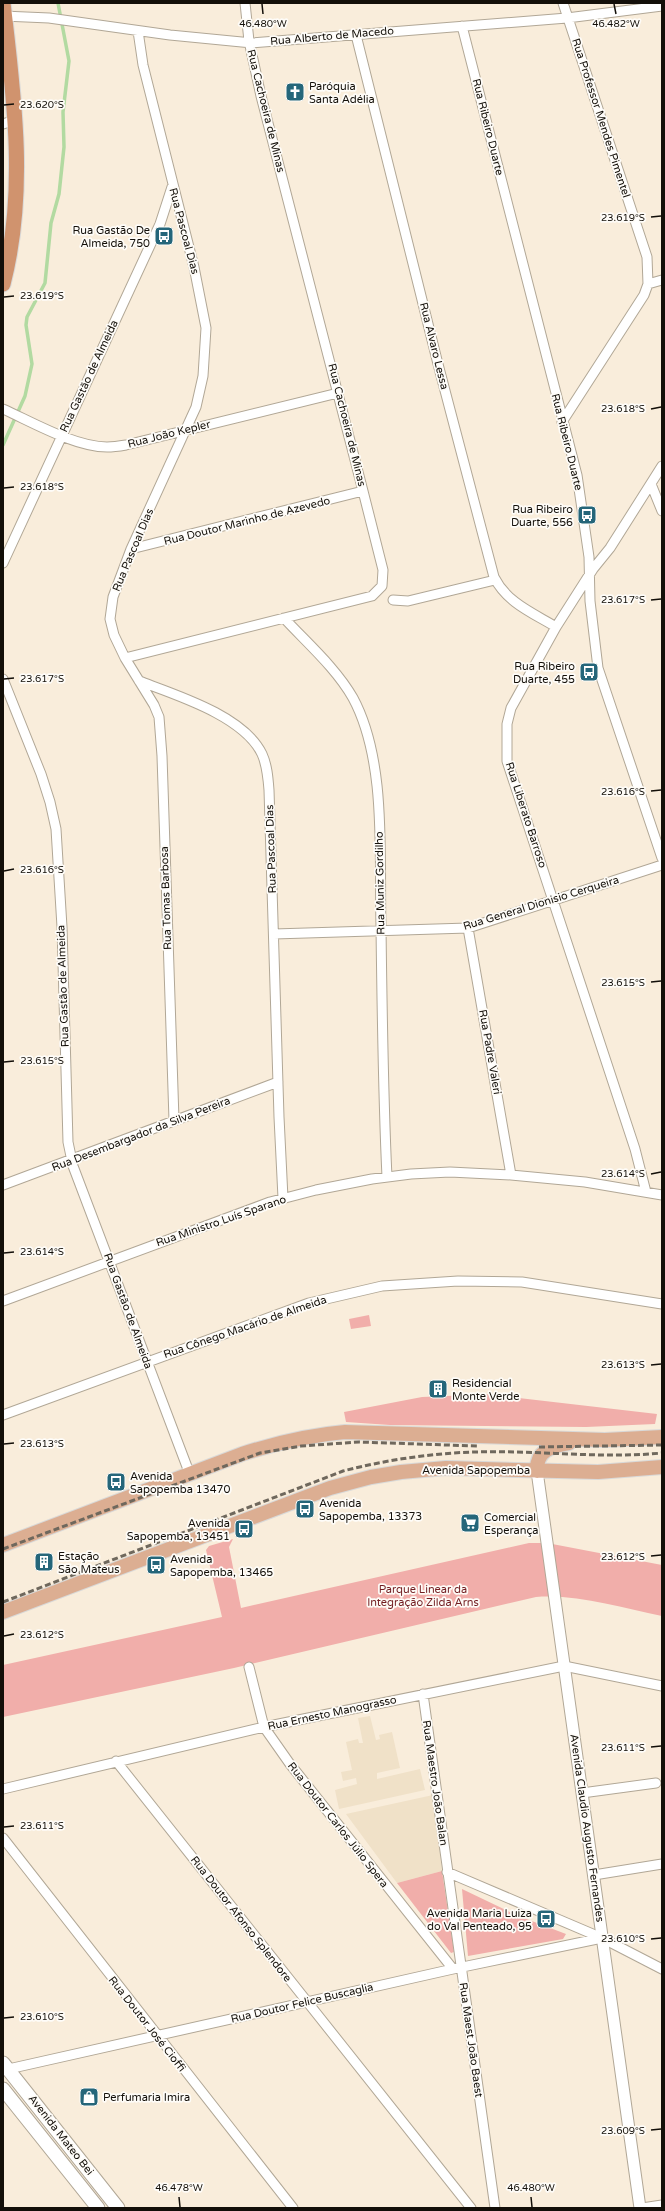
<svg xmlns="http://www.w3.org/2000/svg" width="665" height="2211" viewBox="0 0 665 2211" font-family="'Varela Round',sans-serif">
<style>
.built{fill:#f0e1c8}
.green{fill:#f1aeaa}
.lines{fill:none;stroke-linecap:round;stroke-linejoin:round}
.stream{stroke:#b2daa1;stroke-width:3.5}
.minor-casing{stroke:#b1a796;stroke-width:11}
.tertiary-casing{stroke:#b1a796;stroke-width:13}
.secondary-casing{stroke:#b1a796;stroke-width:15}
.primary-casing{stroke:#d9d9d8;stroke-width:16}
.trunk-casing{stroke:#d9d9d8;stroke-width:17}
.minor{stroke:#fff;stroke-width:9}
.tertiary{stroke:#fff;stroke-width:11}
.secondary{stroke:#fff;stroke-width:13}
.primary{stroke:#dcae92;stroke-width:14}
.trunk{stroke:#d0936e;stroke-width:15}
.rail{stroke:#6f685d;stroke-width:3;stroke-dasharray:6 3;stroke-linecap:butt}
.ticks{fill:none;stroke:#130f09;stroke-width:1.5}
.labels{text-anchor:middle;dominant-baseline:central;stroke-width:3.5;stroke-linejoin:round;paint-order:stroke}
.street-label{font-size:11px;fill:#130f09;stroke:#fefcf8}
.poi-label{font-size:11px;fill:#130f09;stroke:#fefcf8;text-anchor:start}
.park-label{font-size:11px;fill:#731e22;stroke:#fefcf8}
.ticks-label{font-size:10px;text-anchor:middle;fill:#130f09;stroke:#fefcf8;stroke-width:3.5;stroke-linejoin:round;paint-order:stroke}
</style>
<rect width="100%" height="100%" fill="#f9eddb"/>
<path class="built" d="M370 1716 376 1740 380 1739 379 1735 392 1732 400 1768 377 1773V1779L420 1769 425 1790 339 1809 335 1790 357 1784 356 1778 343 1781 341 1772 352 1770 346 1742 358 1739 359 1743H363L358 1718Z
M433 1795 442 1871 397 1883 346 1814Z"/>
<path class="green" d="M369 1315 371 1326 351 1329 349 1319Z
M496 1394 502 1396 657 1414 655 1424 586 1427 390 1425 346 1422 344 1412 422 1397Z
M233 1539 229 1547 241 1608 529 1543H547L662 1565V1616C621 1608 578 1594 536 1597L234 1668 3 1717V1665L222 1617 206 1550 209 1546Z
M442 1871 454 1952 451 1953 397 1883Z
M462 1889 516 1915 566 1934 563 1939 468 1956Z"/>
<g class="lines">
<path class="stream" d="M3 445 25 396 32 364 26 325 27 317 45 283 51 223 59 194 64 147 63 112 69 61 58 3"/>
<g class="minor-casing">
<path id="minor" d="M3 16 49 18 170 35 252 43 567 18 662 6
M462 26 577 475 589 557 590 601 598 668 662 858
M138 31 143 65 194 267 206 328 203 376 196 407 131 549 113 597 110 619 114 635 125 658 154 705 159 717 162 756 174 1120
M356 35 438 364 494 577C507 603 533 613 556 627
M3 124 15 120
M648 284 662 280
M3 409C32 422 75 447 107 447 113 447 120 446 126 445L338 393
M562 422 644 295 648 284 647 257 563 3
M651 484 662 511
M131 549 363 491
M3 563 160 224 172 187
M393 600 408 601 495 580
M284 618C307 643 336 668 353 698 387 761 379 856 381 926 382 1010 383 1094 387 1177
M125 658 372 596 382 586 383 570 363 491 261 96 249 41 245 3
M3 679 41 774 50 802 56 829 62 927 68 1142 73 1166 189 1472
M139 681C176 695 244 716 262 754 267 765 268 777 269 790L279 1117 283 1198
M468 928 511 1175
M274 934 468 928 662 865
M3 1185 278 1082
M646 1192 635 1149 507 761V724L511 708 556 627 593 569 610 548 662 466
M3 1301 270 1202 316 1190 372 1179 411 1174 450 1172 511 1175 585 1182 662 1195
M3 1415 309 1303 382 1286 458 1281 522 1282 662 1304
M249 1667 264 1727 290 1764 453 1969
M423 1694 495 2208
M116 1761 471 2208
M3 1789 264 1727 564 1666 662 1686
M582 1793 656 1783
M3 1838 293 2208
M447 1872 602 1938 662 1969
M594 1875 662 1864
M4 2070 453 1969 602 1938
M642 2208 662 2205"/>
</g>
<g class="tertiary-casing">
<path id="tertiary" d="M537 1471 640 2208"/>
</g>
<g class="secondary-casing">
<path id="secondary" d="M3 2063 118 2208
M3 2089 98 2208"/>
</g>
<g class="primary-casing">
<path id="primary" d="M537 1471C536 1451 551 1446 569 1443
M3 1545 242 1454C276 1443 309 1435 345 1432L605 1440 662 1437
M3 1612 330 1488 371 1477 401 1472 446 1468 598 1472 662 1467"/>
</g>
<g class="trunk-casing">
<path id="trunk" d="M3 284C27 192 14 96 3 3"/>
</g>
<use href="#minor" class="minor"/>
<use href="#tertiary" class="tertiary"/>
<use href="#secondary" class="secondary"/>
<use href="#primary" class="primary"/>
<use href="#trunk" class="trunk"/>
<path class="rail" d="M539 1447 662 1445
M3 1549 260 1453 301 1446 359 1442 477 1446
M3 1602 343 1471C386 1460 432 1453 476 1452 538 1450 600 1459 662 1453"/>
</g>
<path class="ticks" d="M262 4 263 14M614 4 616 14M4 105 14 104M651 217 661 216M4 297 14 296M651 409 661 407M4 488 14 487M651 600 661 599M4 679 14 678M651 791 661 790M4 871 14 869M651 982 661 981M4 1062 14 1061M651 1174 661 1172M4 1253 14 1252M651 1365 661 1364M4 1444 14 1443M651 1556 661 1555M4 1636 14 1634M651 1747 661 1746M4 1827 14 1826M651 1939 661 1938M4 2018 14 2017M651 2130 661 2129M179 2197 180 2207M531 2197 532 2207"/>
<defs>
<g id="church-square" transform="scale(1)"><rect x="-9" y="-9" width="18" height="18" rx="4" fill="#25667a" stroke="#fefcf8"/><path d="M-1.2-6h2.4v3.5h3.3v2.4h-3.3V6h-2.4V-.1h-3.3v-2.4h3.3Z" fill="#fff"/></g>
<g id="bus-square" transform="scale(1)"><rect x="-9" y="-9" width="18" height="18" rx="4" fill="#25667a" stroke="#fefcf8"/><path d="M-5-6H5V4H4V6H2V4H-2V6H-4V4H-5ZM-3.5-4V0h7V-4ZM-3.5 1.2v1.5H-2V1.2ZM2 1.2v1.5H3.5V1.2Z" fill="#fff"/></g>
<g id="building-square" transform="scale(1)"><rect x="-9" y="-9" width="18" height="18" rx="4" fill="#25667a" stroke="#fefcf8"/><path d="M-4-6H4V6H1V3H-1V6H-4ZM-2.5-4.3h1.7v1.8h-1.7ZM.8-4.3h1.7v1.8H.8ZM-2.5-1h1.7V.8h-1.7ZM.8-1h1.7V.8H.8Z" fill="#fff"/></g>
<g id="supermarket-square" transform="scale(1)"><rect x="-9" y="-9" width="18" height="18" rx="4" fill="#25667a" stroke="#fefcf8"/><path d="M-6-5.5h2.5l.6 2H6L4.5 2H-2.5L-4.4-4H-6ZM-1.5 3.2a1.3 1.3 0 1 0 .1 0ZM3 3.2a1.3 1.3 0 1 0 .1 0Z" fill="#fff"/></g>
<g id="shop-square" transform="scale(1)"><rect x="-9" y="-9" width="18" height="18" rx="4" fill="#25667a" stroke="#fefcf8"/><path d="M-5-2.5h2.3a2.7 3.5 0 0 1 5.4 0H5L5.5 6h-11ZM-1.5-2.5h3a1.5 2.3 0 0 0-3 0Z" fill="#fff"/></g>
</defs>
<g fill-rule="evenodd">
<use href="#church-square" x="295" y="92"/>
<use href="#bus-square" x="164" y="236"/>
<use href="#bus-square" x="587" y="515"/>
<use href="#bus-square" x="589" y="672"/>
<use href="#building-square" x="438" y="1389"/>
<use href="#bus-square" x="116" y="1482"/>
<use href="#bus-square" x="305" y="1509"/>
<use href="#supermarket-square" x="470" y="1523"/>
<use href="#bus-square" x="244" y="1529"/>
<use href="#building-square" x="44" y="1562"/>
<use href="#bus-square" x="156" y="1565"/>
<use href="#bus-square" x="546" y="1919"/>
<use href="#shop-square" x="89" y="2097"/>
</g>
<g class="labels">
<g class="street-label">
<text transform="translate(332 36) rotate(-5)">Rua Alberto de Macedo</text>
<text transform="translate(266 111) rotate(76)">Rua Cachoeira de Minas</text>
<text transform="translate(601 118) rotate(72)">Rua Professor Mendes Pimentel</text>
<text transform="translate(488 127) rotate(76)">Rua Ribeiro Duarte</text>
<text transform="translate(184 231) rotate(75)">Rua Pascoal Dias</text>
<text transform="translate(434 346) rotate(76)">Rua Alvaro Lessa</text>
<text transform="translate(89 376) rotate(-65)">Rua Gastão de Almeida</text>
<text transform="translate(347 425) rotate(76)">Rua Cachoeira de Minas</text>
<text transform="translate(169 434) rotate(-14)">Rua João Kepler</text>
<text transform="translate(567 442) rotate(76)">Rua Ribeiro Duarte</text>
<text transform="translate(247 521) rotate(-14)">Rua Doutor Marinho de Azevedo</text>
<text transform="translate(133 550) rotate(-67)">Rua Pascoal Dias</text>
<text transform="translate(526 815) rotate(72)">Rua Liberato Barroso</text>
<text transform="translate(271 849) rotate(-92)">Rua Pascoal Dias</text>
<text transform="translate(380 883) rotate(-91)">Rua Muniz Gordilho</text>
<text transform="translate(166 898) rotate(-92)">Rua Tomas Barbosa</text>
<text transform="translate(541 903) rotate(-17)">Rua General Dionisio Cerqueira</text>
<text transform="translate(63 986) rotate(-92)">Rua Gastão de Almeida</text>
<text transform="translate(490 1052) rotate(80)">Rua Padre Valeri</text>
<text transform="translate(141 1134) rotate(-21)">Rua Desembargador da Silva Pereira</text>
<text transform="translate(221 1221) rotate(-19)">Rua Ministro Luís Sparano</text>
<text transform="translate(128 1311) rotate(70)">Rua Gastão de Almeida</text>
<text transform="translate(245 1327) rotate(-19)">Rua Cônego Macário de Almeida</text>
<text x="476" y="1470">Avenida Sapopemba</text>
<text transform="translate(332 1713) rotate(-12)">Rua Ernesto Manograsso</text>
<text transform="translate(435 1783) rotate(82)">Rua Maestro João Balan</text>
<text transform="translate(338 1825) rotate(52)">Rua Doutor Carlos Júlio Spera</text>
<text transform="translate(587 1828) rotate(82)">Avenida Claudio Augusto Fernandes</text>
<text transform="translate(241 1919) rotate(52)">Rua Doutor Afonso Splendore</text>
<text transform="translate(302 2003) rotate(-13)">Rua Doutor Felice Buscaglia</text>
<text transform="translate(147 2024) rotate(52)">Rua Doutor José Cioffi</text>
<text transform="translate(471 2040) rotate(82)">Rua Maest João Baest</text>
<text transform="translate(61 2135) rotate(52)">Avenida Mateo Bei</text>
</g>
<g class="poi-label">
<text x="309" y="86">Paróquia<tspan x="309" dy="13">Santa Adélia</tspan></text>
<text x="150" y="230" text-anchor="end">Rua Gastão De<tspan x="150" dy="13">Almeida, 750</tspan></text>
<text x="573" y="509" text-anchor="end">Rua Ribeiro<tspan x="573" dy="13">Duarte, 556</tspan></text>
<text x="575" y="666" text-anchor="end">Rua Ribeiro<tspan x="575" dy="13">Duarte, 455</tspan></text>
<text x="452" y="1383">Residencial<tspan x="452" dy="13">Monte Verde</tspan></text>
<text x="130" y="1476">Avenida<tspan x="130" dy="13">Sapopemba 13470</tspan></text>
<text x="319" y="1503">Avenida<tspan x="319" dy="13">Sapopemba, 13373</tspan></text>
<text x="484" y="1517">Comercial<tspan x="484" dy="13">Esperança</tspan></text>
<text x="230" y="1523" text-anchor="end">Avenida<tspan x="230" dy="13">Sapopemba, 13451</tspan></text>
<text x="58" y="1556">Estação<tspan x="58" dy="13">São Mateus</tspan></text>
<text x="170" y="1559">Avenida<tspan x="170" dy="13">Sapopemba, 13465</tspan></text>
<text x="532" y="1913" text-anchor="end">Avenida Maria Luiza<tspan x="532" dy="13">do Val Penteado, 95</tspan></text>
<text x="103" y="2097">Perfumaria Imira</text>
</g>
<g class="park-label">
<text x="423" y="1589">Parque Linear da<tspan x="423" dy="13">Integração Zilda Arns</tspan></text>
</g>
</g>
<g class="ticks-label">
<text x="263" y="27">46.480°W</text>
<text x="616" y="27">46.482°W</text>
<text x="42" y="108">23.620°S</text>
<text x="623" y="221">23.619°S</text>
<text x="42" y="299">23.619°S</text>
<text x="623" y="412">23.618°S</text>
<text x="42" y="490">23.618°S</text>
<text x="623" y="603">23.617°S</text>
<text x="42" y="682">23.617°S</text>
<text x="623" y="795">23.616°S</text>
<text x="42" y="873">23.616°S</text>
<text x="623" y="986">23.615°S</text>
<text x="42" y="1064">23.615°S</text>
<text x="623" y="1177">23.614°S</text>
<text x="42" y="1255">23.614°S</text>
<text x="623" y="1368">23.613°S</text>
<text x="42" y="1447">23.613°S</text>
<text x="623" y="1560">23.612°S</text>
<text x="42" y="1638">23.612°S</text>
<text x="623" y="1751">23.611°S</text>
<text x="42" y="1829">23.611°S</text>
<text x="623" y="1942">23.610°S</text>
<text x="42" y="2020">23.610°S</text>
<text x="623" y="2134">23.609°S</text>
<text x="179" y="2191">46.478°W</text>
<text x="531" y="2191">46.480°W</text>
</g>
<rect width="665" height="2211" fill="none" stroke="#130f09" stroke-width="8"/>
</svg>
